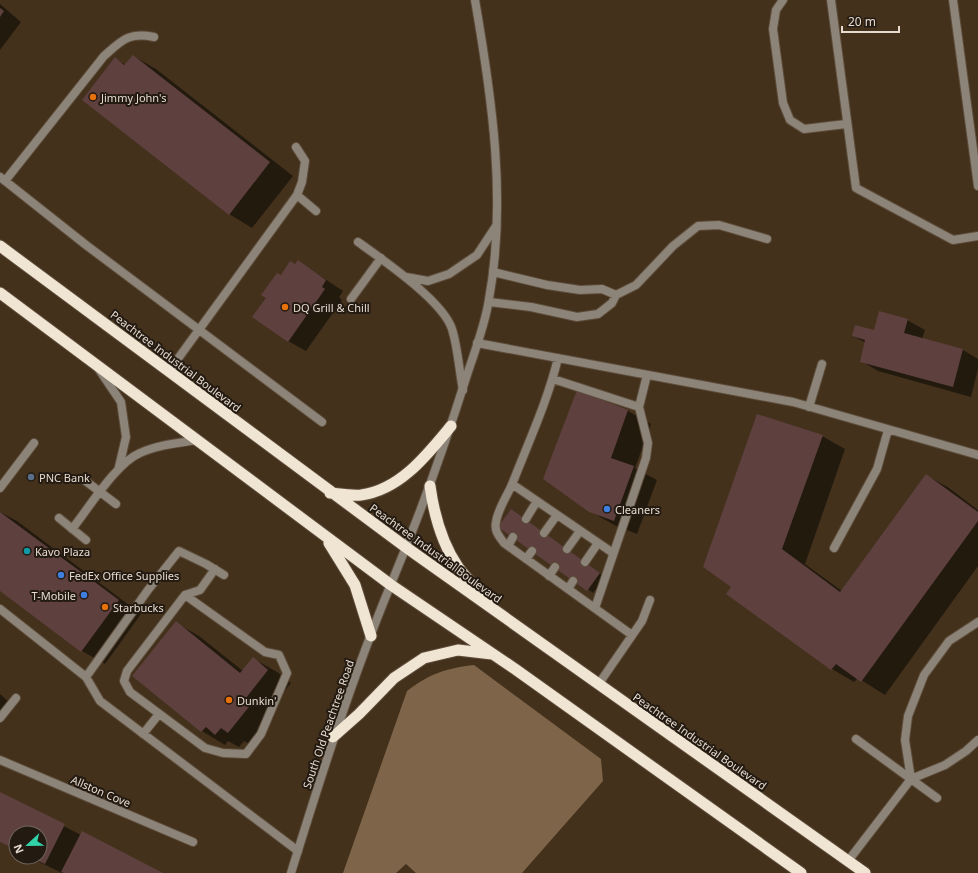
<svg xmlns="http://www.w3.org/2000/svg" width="978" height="873" viewBox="0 0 978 873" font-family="'Noto Sans',sans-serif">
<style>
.forest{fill:#7e6449}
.shadow{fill:#0007}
.building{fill:#5e403f}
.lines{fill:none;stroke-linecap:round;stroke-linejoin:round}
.service-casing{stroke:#5d4c39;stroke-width:10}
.minor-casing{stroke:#5d4c39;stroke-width:10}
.tertiary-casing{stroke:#5d4c39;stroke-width:10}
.trunk-casing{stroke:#5d4c39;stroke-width:13}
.service{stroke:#8c8479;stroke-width:8}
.minor{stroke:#8c8479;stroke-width:8}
.tertiary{stroke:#8c8479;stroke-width:8}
.trunk{stroke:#f0e4d2;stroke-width:11}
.food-dot{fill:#e8710a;stroke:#231a12;stroke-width:1.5}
.service-dot{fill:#5c6f8a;stroke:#231a12;stroke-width:1.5}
.shop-dot{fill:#3f7fe0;stroke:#231a12;stroke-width:1.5}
.culture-dot{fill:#0f9aa8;stroke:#231a12;stroke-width:1.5}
.labels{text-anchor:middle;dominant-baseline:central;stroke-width:4;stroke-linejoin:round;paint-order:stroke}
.poi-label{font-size:11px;fill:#e7dbcf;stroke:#231a12;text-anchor:start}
.street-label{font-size:11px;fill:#e7dbcf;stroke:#231a12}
</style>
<rect width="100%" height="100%" fill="#43311c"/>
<path class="forest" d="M474 665 601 759 603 781 522 873H416L406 864 396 873H343L407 691C429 674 447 668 474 665Z"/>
<path class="shadow" d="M0 4 21 22 0 50Z
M133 56 156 69 293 176 252 228 229 214 83 99 115 59 126 65Z
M298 261 343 291 339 297 342 300 306 351 288 341 281 276Z
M907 320 925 330 922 339 963 350 978 359V369L971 397 878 371 861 361 866 343 853 336 875 331Z
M577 392 628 411 651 424 635 468 657 480 637 534 614 525 590 511Z
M822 436 845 449 805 564 842 591 926 475 949 488 978 510V566L885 695 858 678 854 682 832 669 728 593Z
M511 510 605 577 593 593 500 526Z
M0 512 17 521 141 614 105 664 82 651 0 590Z
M176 623 199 636 243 671 254 659 277 672 291 683 268 712 274 717 251 745 244 741 239 747 228 741 225 745 202 731 134 676Z
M0 694 10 703 0 714Z
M0 793 81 835 161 873H62L29 857H40V833H16V850L0 842Z"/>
<path class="building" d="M0 8 4 11 0 17Z
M133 55 270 162 229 215 82 100 115 57 124 65Z
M298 260 326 280 322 287 325 289 288 342 252 317 266 298 261 295 277 273 281 275 290 261 295 264Z
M879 311 908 319 904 333 963 349 953 387 860 362 865 340 852 336 855 325 874 330Z
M577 390 628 410 611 458 634 466 614 521 589 512 543 479Z
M757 414 823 435 782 549 840 592 926 474 978 512V521L861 682 836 664 831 670 726 594 731 587 703 567Z
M511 509 600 573 587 591 498 527Z
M0 512 119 600 81 652 0 591Z
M176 621 240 673 253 657 268 670 246 698 252 703 228 733 221 728 215 735 206 727 201 732 132 676Z
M0 792 65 824 45 864 30 857H40V833H16V850L0 842Z
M82 831 163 873H64L61 872Z"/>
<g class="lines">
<g class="service-casing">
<path id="service" d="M783 0 776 10 773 29 783 103 790 120 804 129 846 124
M831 0 856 188 953 240 978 236
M953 0 978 186
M296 147 305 161 302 182 297 195
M0 177 86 245 322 422
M5 181 104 56C122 40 128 32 154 37
M358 242C383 260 443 301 452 329 458 348 459 370 463 390
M493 272 547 285 580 290 602 289 616 295
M406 277 428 281 449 274 477 255 496 226
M351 299 381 258
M489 302 531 307 577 317 598 314 612 303 616 295 636 285 673 246 698 226 719 225 767 239
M477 343 793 402 978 455
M558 358C548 400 529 441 513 482 508 495 498 508 496 522 494 531 499 536 504 543L632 635
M98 368 121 402 126 437 119 467
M169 371 297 195 316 211
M553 379 639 407
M809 407 822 364
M83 479 116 504
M512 484 613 553
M0 488 34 443
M59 518 86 540
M526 519 537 501
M72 529C89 508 116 463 140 453 157 445 178 443 197 440
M544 533 557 515
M508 546 513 537
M834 548 877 469 888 430
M567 549 580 531
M526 559 532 551
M585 562 598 543
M549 576 555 567
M568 589 573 581
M185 595 265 652 279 655 287 673 261 734 246 754 223 753 205 748 130 692 124 681 127 671 185 595 200 590 215 569
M595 608 646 458 648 443 639 407 647 375
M0 609 86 677 148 590 179 551 206 564 224 575
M86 677 100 701 298 851
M598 685 642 621 650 600
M143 734 159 714
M856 739 937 798
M911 779 905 740 908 716 924 675 949 641 978 622
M848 861 911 779 945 765 966 751 978 740"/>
</g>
<g class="minor-casing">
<path id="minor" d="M0 718 16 698
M0 760 193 842"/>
</g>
<g class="tertiary-casing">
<path id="tertiary" d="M291 873C321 776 352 678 391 584 419 517 444 448 466 378 474 353 485 326 489 299 507 201 492 98 475 0"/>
</g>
<g class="trunk-casing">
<path id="trunk" d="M0 246 407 548 865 873
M0 293 391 585 515 669 801 873
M430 486C434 515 441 542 458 567 467 580 480 591 491 603
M330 493C340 494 351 496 361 495 400 490 427 455 451 426
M329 543 355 585 371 636
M333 737 359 714 394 678 424 658 458 650 492 654"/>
</g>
<use href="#service" class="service"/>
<use href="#minor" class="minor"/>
<use href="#tertiary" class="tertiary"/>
<use href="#trunk" class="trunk"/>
</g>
<g class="food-dot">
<circle cx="93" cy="97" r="4"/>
<circle cx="285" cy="307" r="4"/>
<circle cx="105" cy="607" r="4"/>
<circle cx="229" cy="700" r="4"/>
</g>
<circle class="service-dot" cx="31" cy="477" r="4"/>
<g class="shop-dot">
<circle cx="607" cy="509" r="4"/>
<circle cx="61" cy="575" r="4"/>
<circle cx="84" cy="595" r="4"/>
</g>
<circle class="culture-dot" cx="27" cy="551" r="4"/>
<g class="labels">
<g class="poi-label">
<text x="101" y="97">Jimmy John's</text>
<text x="293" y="307">DQ Grill &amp; Chill</text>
<text x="39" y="477">PNC Bank</text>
<text x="615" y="509">Cleaners</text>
<text x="35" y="551">Kavo Plaza</text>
<text x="69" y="575">FedEx Office Supplies</text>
<text x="76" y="595" text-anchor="end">T-Mobile</text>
<text x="113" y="607">Starbucks</text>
<text x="237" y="700">Dunkin'</text>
</g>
<g class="street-label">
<text transform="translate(176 361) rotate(37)">Peachtree Industrial Boulevard</text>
<text transform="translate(436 553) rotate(36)">Peachtree Industrial Boulevard</text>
<text transform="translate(328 724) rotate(-71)">South Old Peachtree Road</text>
<text transform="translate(700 741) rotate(35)">Peachtree Industrial Boulevard</text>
<text transform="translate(101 791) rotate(23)">Allston Cove</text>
</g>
</g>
<g transform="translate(28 845) rotate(248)"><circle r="19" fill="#231a12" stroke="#71675e"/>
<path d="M0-3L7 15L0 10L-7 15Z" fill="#31d4a9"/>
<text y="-6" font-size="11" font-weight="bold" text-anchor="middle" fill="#e7dbcf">N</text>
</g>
<path d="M842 26v6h57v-6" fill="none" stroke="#e7dbcf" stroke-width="2"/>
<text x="848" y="26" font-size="12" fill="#e7dbcf" stroke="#231a12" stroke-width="3" paint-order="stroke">20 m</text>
</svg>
